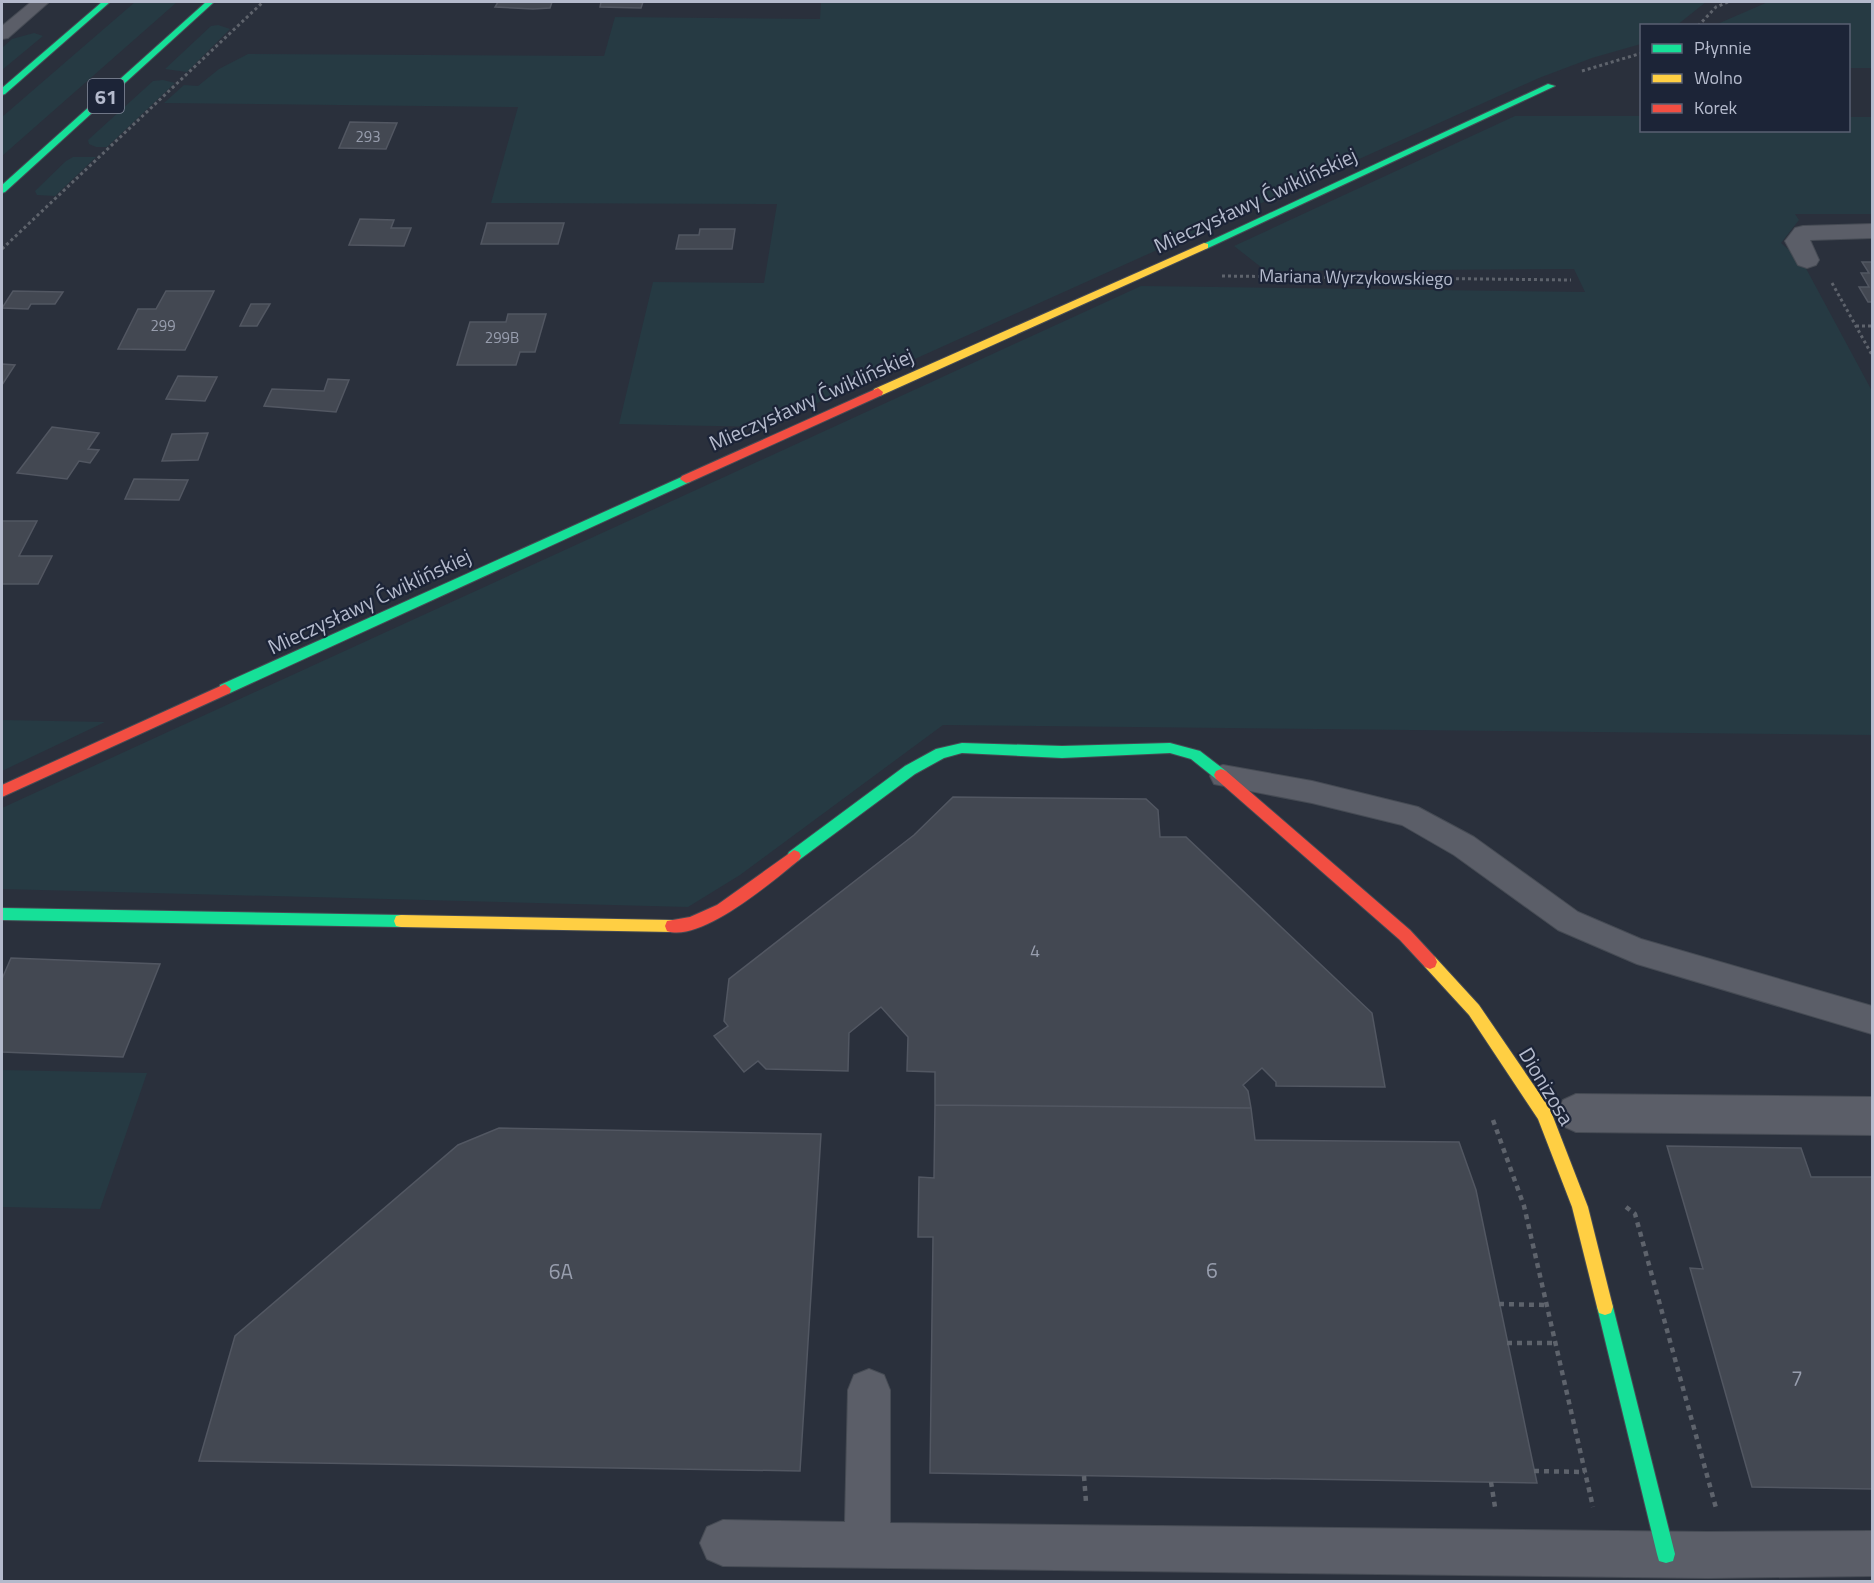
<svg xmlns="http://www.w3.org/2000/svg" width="1874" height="1583" viewBox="0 0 1874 1583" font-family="'Titillium Web',sans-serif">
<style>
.green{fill:#263a43}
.building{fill:#434852;stroke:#525762;stroke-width:1.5}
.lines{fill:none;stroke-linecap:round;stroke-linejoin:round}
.lane-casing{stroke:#464b54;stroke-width:2}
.street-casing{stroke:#464b54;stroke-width:2}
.fast-casing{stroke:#464b54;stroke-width:2}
.slow-casing{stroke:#464b54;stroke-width:2}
.jam-casing{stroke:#464b54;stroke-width:2}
.path-far1{stroke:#5e636c;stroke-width:3;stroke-dasharray:3 3;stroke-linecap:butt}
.path{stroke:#5e636c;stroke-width:4.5;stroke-dasharray:5 5;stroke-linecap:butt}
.lane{fill:#5b5e68;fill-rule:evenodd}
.street{fill:#5b5e68;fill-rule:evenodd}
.fast{fill:#16e098;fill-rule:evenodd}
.slow{fill:#ffcf43;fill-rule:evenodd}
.jam{fill:#f24e42;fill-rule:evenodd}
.labels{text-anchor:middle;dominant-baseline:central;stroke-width:4.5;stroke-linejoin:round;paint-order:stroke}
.far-number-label{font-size:15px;fill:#989eae}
.far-street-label{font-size:18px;fill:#b4bacc;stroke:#1c2437}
.number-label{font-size:18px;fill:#989eae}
.shield{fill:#1c2437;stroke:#868d9f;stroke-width:1.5}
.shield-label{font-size:20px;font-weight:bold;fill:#b4bacc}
.street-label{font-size:21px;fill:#b4bacc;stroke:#1c2437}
.near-number-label{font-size:21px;fill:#989eae}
</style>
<rect width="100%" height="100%" fill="#2a303c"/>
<path class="green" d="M135 2H177L2 156V117Z
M821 2H1706L1677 25 1642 26 1641 44 1592 58 1539 78 764 427 619 424 653 282 764 283 777 204 491 203 518 107 164 103 184 85 198 86 219 69 248 54 604 56 615 17 820 19Z
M1768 2H1872V68H1849L1848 26 1715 25Z
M218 25 230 29 187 72 165 69 211 26Z
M34 33 43 36 2 70V48L12 39Z
M163 80 175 83 107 147H96L89 144 88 140 153 81Z
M1515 116H1641L1642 130H1848L1849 117H1872V214H1795L1799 220 1781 243 1802 261 1872 391V735L943 725 740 875 688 907 2 889V808L1141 286 1585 292 1574 269 1266 271 1234 246Z
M73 157H96L55 196 37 195 35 191 66 161Z
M2 720 105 722 2 771Z
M2 1070 147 1073 100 1209 2 1207Z"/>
<path class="building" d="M498 2H552L550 8 533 9 495 7Z
M601 2H643L641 8 600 7Z
M350 122 397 123 386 149 339 148Z
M360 219 394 220 391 228H411L404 246 349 245Z
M487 223H564L558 244H481Z
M700 229H735L732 249H676L679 235H699Z
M1862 262H1872V302H1868L1859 287H1869L1861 273H1869Z
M13 291 63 292 55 304H31L28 309 2 308Z
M166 291H214L185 350 118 349 138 309H156Z
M251 304H270L257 326H240Z
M508 314H546L535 352H520L516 365H457L470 322H506Z
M2 364 15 365 2 385Z
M178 376 217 377 205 401 166 399Z
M328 379 349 380 336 412 264 406 272 389 324 391Z
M52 427 99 433 88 449 99 450 90 463 79 461 67 479 17 473Z
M208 433 198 460 162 461 172 434Z
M134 479 188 480 179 500 125 499Z
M2 521H37L19 556H52L38 584H2Z
M953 797 1146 799 1158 810 1160 837H1186L1372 1013 1385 1087 1276 1086V1082L1262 1068 1243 1085 1248 1091 1251 1108 935 1105V1072L907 1071 908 1037 881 1007 849 1033 848 1071 766 1069 758 1061 744 1072 714 1036 728 1026 724 1021 729 979 914 835Z
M11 958 160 964 123 1057 2 1052V979Z
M935 1105 1251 1108 1255 1140 1459 1142 1476 1190 1537 1483 930 1473 933 1237H918L919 1177 934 1178Z
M499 1128 821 1134 800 1471 199 1461 235 1336 458 1145Z
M1667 1146 1801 1148 1811 1177H1872V1489L1752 1487 1690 1268 1703 1269Z"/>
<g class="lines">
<g class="lane-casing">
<path id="lane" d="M31 2H49L8 38 2 39V26Z
M1223 765 1312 781 1418 807 1474 837 1578 912 1641 939 1872 1006V1034L1637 964 1558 930 1454 855 1402 825 1312 803 1214 784 1210 776 1214 768Z"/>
</g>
<g class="street-casing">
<path id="street" d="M1872 224V238L1810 240 1819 260 1816 265 1807 268 1798 265 1785 241 1795 228 1803 226Z
M1576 1094 1872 1097V1135L1576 1132 1563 1126 1557 1113 1563 1100Z
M869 1369 884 1375 890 1390V1523L1708 1532 1872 1531V1576L1708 1578 723 1566 707 1559 700 1543 707 1527 723 1520 845 1522 848 1390 854 1375Z"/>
</g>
<g class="fast-casing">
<path id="fast" d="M102 2H110L5 94 2 95V88Z
M206 2H214L5 192 2 193V185Z
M1548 84 1555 86 1208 248 1204 249 1199 246Z
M686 475 692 479 690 482 230 693 225 694 219 689 220 685Z
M962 743 1062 746 1170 743 1200 751 1226 771 1228 775 1226 779H1216L1191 759 1170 753 1062 758 962 753 944 758 915 774 799 860 794 862 789 860 787 856 789 852 905 766 936 749Z
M2 908 401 915 406 916 408 921 406 926 401 927 2 920Z
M1605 1299 1611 1301 1613 1307 1675 1554 1673 1561 1666 1563 1659 1561 1657 1554 1597 1307 1599 1301Z"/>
</g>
<g class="slow-casing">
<path id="slow" d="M1204 243 1208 244V248L882 395 878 396 873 392 874 389Z
M401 915 672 920 677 921 679 926 677 931 672 932 401 927 396 926 394 921 396 916Z
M1430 955 1435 957 1479 1005 1550 1109 1588 1207 1613 1307 1611 1313 1605 1315 1599 1313 1597 1307 1572 1207 1538 1119 1469 1015 1425 967 1423 962 1425 957Z"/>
</g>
<g class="jam-casing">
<path id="jam" d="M878 388 883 392 882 395 690 482 686 483 680 479 682 476Z
M225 684 231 689 230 693 2 797V785Z
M1221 769 1226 771 1410 930 1435 957 1437 962 1435 967 1430 969 1425 967 1400 940 1216 779 1214 775 1216 771Z
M794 850 799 852 801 856 799 860C773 881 701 943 667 931L665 926 667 921 690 917 717 905Z"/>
</g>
<path class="path-far1" d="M1698 26 1716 7 1728 2
M1582 71 1642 53
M2 249 263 2
M1222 276 1571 280
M1832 283 1872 355
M1856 326H1872"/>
<path class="path" d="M1493 1120 1524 1206 1593 1507
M1626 1207 1635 1214 1716 1508
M1499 1304 1546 1305
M1507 1343H1555
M1534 1471 1585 1472
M1084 1476 1086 1502
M1491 1482 1495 1507"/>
<use href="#lane" class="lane"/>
<use href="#street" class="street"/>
<use href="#fast" class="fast"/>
<use href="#slow" class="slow"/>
<use href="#jam" class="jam"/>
</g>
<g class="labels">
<g class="far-number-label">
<text x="368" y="136">293</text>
<text x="163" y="325">299</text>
<text x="502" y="337">299B</text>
</g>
<g class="far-street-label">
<text transform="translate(1356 277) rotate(1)">Mariana Wyrzykowskiego</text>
</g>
<g class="number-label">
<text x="1035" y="950">4</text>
</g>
<rect class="shield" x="88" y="79" width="36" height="34" rx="4.5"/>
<g class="shield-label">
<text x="106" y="96">61</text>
</g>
<g class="street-label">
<text transform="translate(1255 200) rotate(-25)">Mieczysławy Ćwiklińskiej</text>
<text transform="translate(811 399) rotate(-24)">Mieczysławy Ćwiklińskiej</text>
<text transform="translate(369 601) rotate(-25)">Mieczysławy Ćwiklińskiej</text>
<text transform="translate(1547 1086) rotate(59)">Dionizosa</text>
</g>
<g class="near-number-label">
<text x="1212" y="1270">6</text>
<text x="561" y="1271">6A</text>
<text x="1797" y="1378">7</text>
</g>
</g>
<rect width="1874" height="1583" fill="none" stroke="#b4bacc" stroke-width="6"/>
<rect x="1640" y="24" width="210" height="108" fill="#1c2437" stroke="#596073" stroke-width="1.5"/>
<rect x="1652" y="44" width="30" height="9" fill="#16e098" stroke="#596073" stroke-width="1.5"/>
<text x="1694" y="54" font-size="18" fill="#b4bacc">Płynnie</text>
<rect x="1652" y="74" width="30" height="9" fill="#ffcf43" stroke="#596073" stroke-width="1.5"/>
<text x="1694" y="84" font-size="18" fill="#b4bacc">Wolno</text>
<rect x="1652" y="104" width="30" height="9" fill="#f24e42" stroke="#596073" stroke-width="1.5"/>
<text x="1694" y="114" font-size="18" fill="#b4bacc">Korek</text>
</svg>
